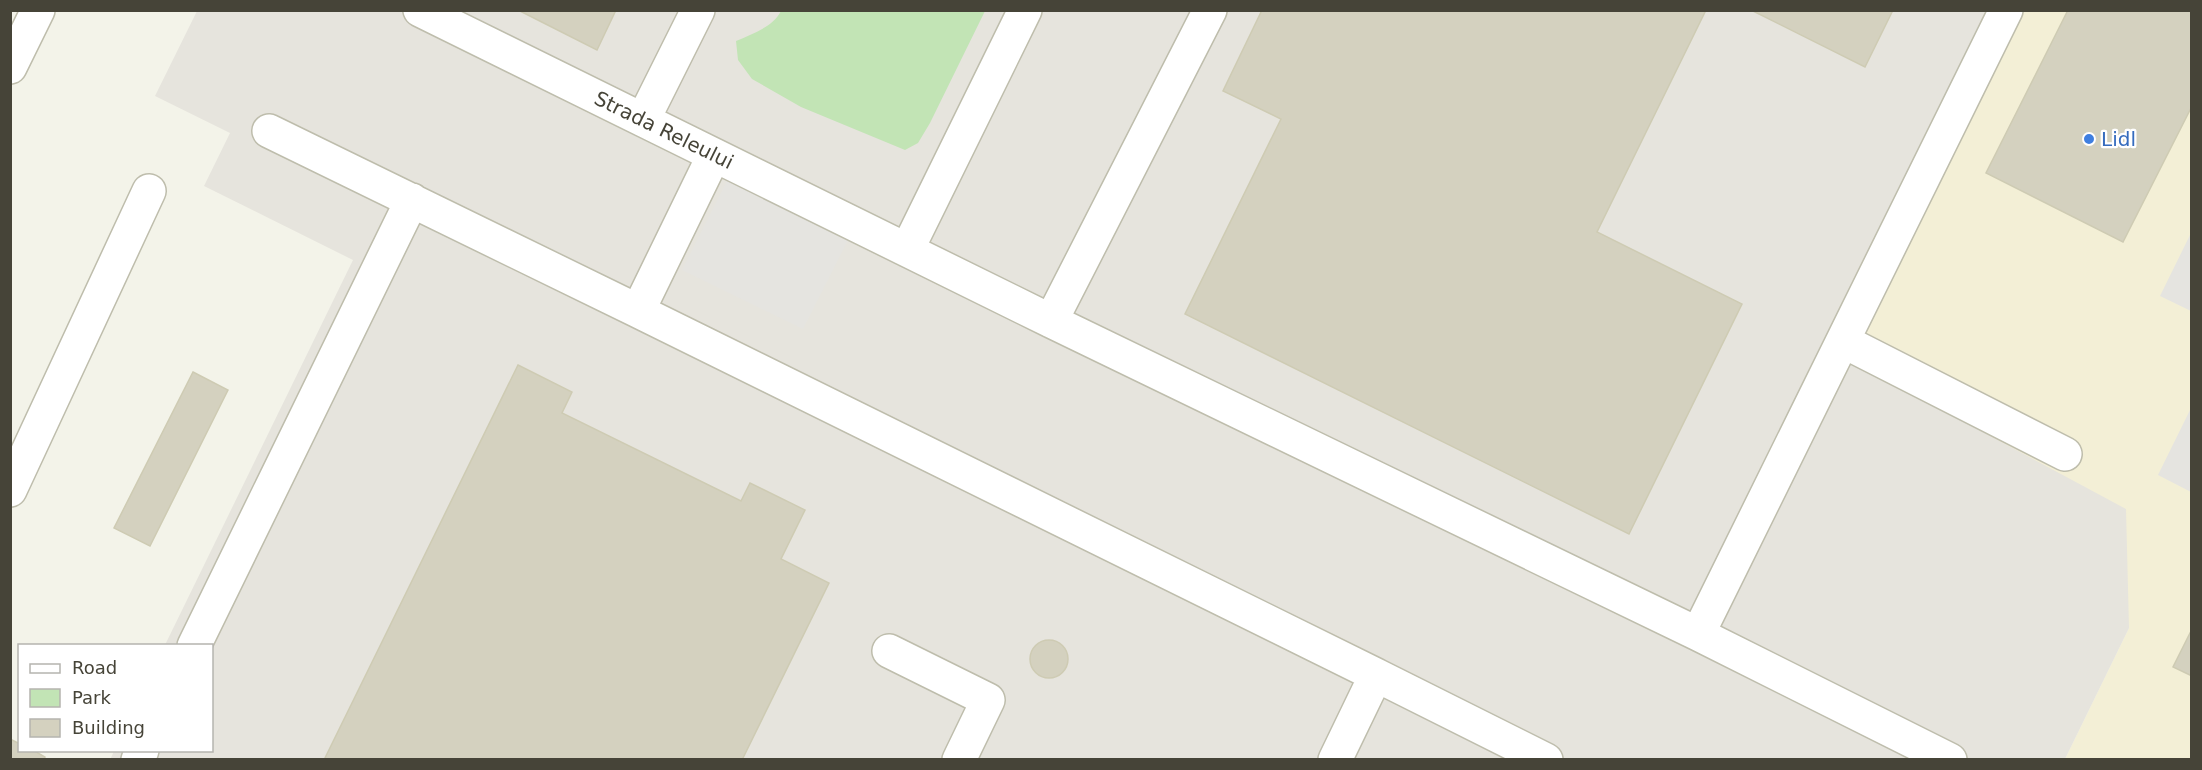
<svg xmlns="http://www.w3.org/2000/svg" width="2202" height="770" viewBox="0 0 2202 770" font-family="'DejaVu Sans',sans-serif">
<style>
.commercial{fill:#f3efd6}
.industrial{fill:#e6e4dd}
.green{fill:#c2e4b5}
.parking{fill:#e5e4e0}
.building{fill:#d4d1bf;stroke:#cecbb3;stroke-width:1.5}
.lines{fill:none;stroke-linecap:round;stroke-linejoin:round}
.minor-casing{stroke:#bebdac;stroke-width:36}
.minor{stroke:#fff;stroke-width:33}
.shop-dot{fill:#3f7fe0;stroke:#fff;stroke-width:2}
.labels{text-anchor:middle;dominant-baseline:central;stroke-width:4.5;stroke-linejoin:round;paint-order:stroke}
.street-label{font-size:20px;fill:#464438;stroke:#fff}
.shop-label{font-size:20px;fill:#366cbe;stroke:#fff;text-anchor:start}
</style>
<rect width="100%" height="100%" fill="#f3f3e9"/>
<path class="commercial" d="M2018 11H2191V759H2065L2129 628 1845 358Z"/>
<path class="industrial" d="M197 11H2018L1845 358 2126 509 2129 628 2065 759 110 760 114 751 212 750V646L165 645 353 260 204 186 230 133 155 96Z"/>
<path class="green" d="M781 11V10L985 11 930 123 918 143 905 150 801 107 752 79 738 60 736 41C752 34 773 27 781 11Z"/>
<path class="parking" d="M728 179 848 240 803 329 682 270Z
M2191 233V311L2160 296Z
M2191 408 2192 492H2191L2158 475Z"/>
<path class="building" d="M518 10H616L597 50Z
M1262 10H1706L1597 232 1742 304 1629 534 1185 314 1281 119 1223 91Z
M1751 10H1893L1865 67Z
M2068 10H2192V106L2123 242 1986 173Z
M518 365 572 392 562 413 741 501 750 483 805 510 781 559 829 583 742 760H324Z
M193 372 228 390 150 546 114 528Z
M2192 629V676L2173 667Z
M1030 659a19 19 0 1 1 38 0a19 19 0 1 1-38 0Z
M10 739 20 744V750H33L45 757 44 760H10Z"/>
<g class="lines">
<g class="minor-casing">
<path id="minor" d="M420 10 1051 321 1698 634 1950 760
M10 67 38 10
M643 120 698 10
M269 131 638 311
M714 155 638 311 1376 675 1335 760
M907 250 1025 10
M1051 321 1210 10
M1843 341 2065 454
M10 490 149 191
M1698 634 2006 10
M194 646 412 200
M889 651 988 700 959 760
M1376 675 1546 760
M138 760 142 750"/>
</g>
<use href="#minor" class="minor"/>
</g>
<circle class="shop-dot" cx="2089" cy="139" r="6"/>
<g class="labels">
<g class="street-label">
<text transform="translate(664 130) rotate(26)">Strada Releului</text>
</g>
<g class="shop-label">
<text x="2101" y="139">Lidl</text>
</g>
</g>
<rect width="2202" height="770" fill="none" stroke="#464438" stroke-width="24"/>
<rect x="18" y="644" width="195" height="108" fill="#ffffff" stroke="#b5b4af" stroke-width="1.5"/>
<rect x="30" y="664" width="30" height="9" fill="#ffffff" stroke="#b5b4af" stroke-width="1.5"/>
<text x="72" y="674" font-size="18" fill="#464438">Road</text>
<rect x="30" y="689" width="30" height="18" fill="#c2e4b5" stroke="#b5b4af" stroke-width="1.5"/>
<text x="72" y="704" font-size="18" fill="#464438">Park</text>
<rect x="30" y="719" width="30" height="18" fill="#d4d1bf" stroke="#b5b4af" stroke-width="1.5"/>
<text x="72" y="734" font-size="18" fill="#464438">Building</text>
</svg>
